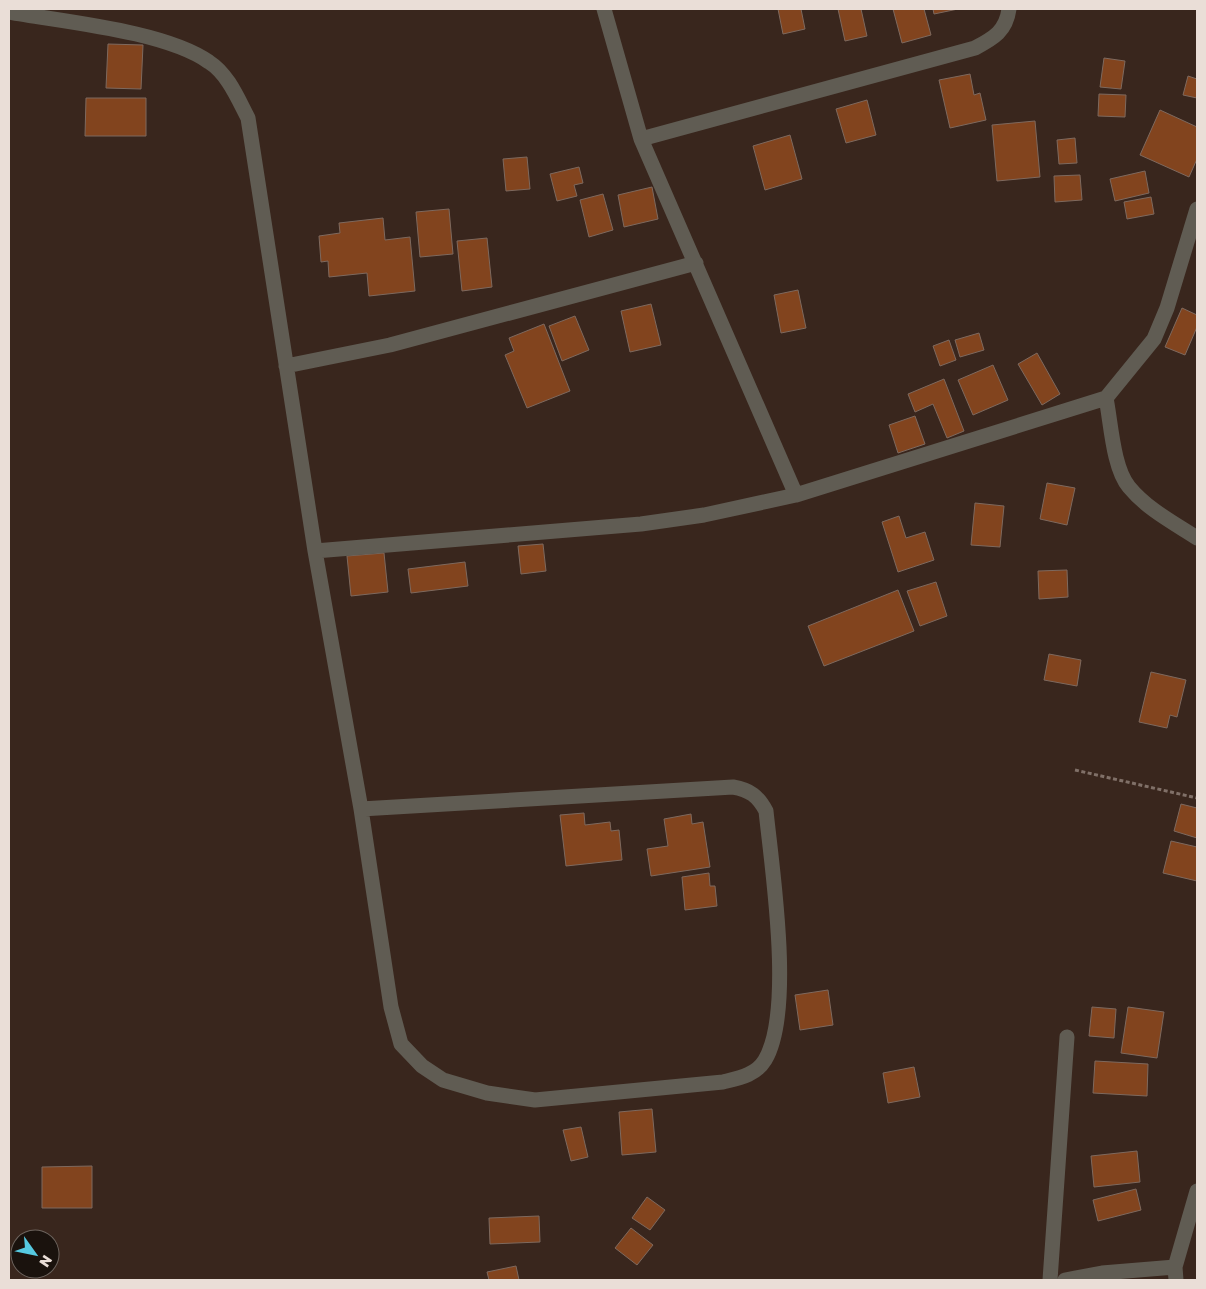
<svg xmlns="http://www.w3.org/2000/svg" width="1206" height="1289" viewBox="0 0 1206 1289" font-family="'Golos Text',sans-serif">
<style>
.building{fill:#82441e;stroke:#7e695e}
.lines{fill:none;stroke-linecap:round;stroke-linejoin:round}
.path{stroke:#807068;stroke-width:3;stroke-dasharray:4 2.5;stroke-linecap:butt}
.minor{stroke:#605c53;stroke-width:15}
</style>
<rect width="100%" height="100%" fill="#39261d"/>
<path class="building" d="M778 9H801L805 29 783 34Z
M838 9H861L867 36 845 41Z
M893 9H924L931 35 902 43Z
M933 9H958L934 14Z
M108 44 143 45 141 89 106 88Z
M1104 58 1125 61 1121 89 1100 87Z
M970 74 974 95 980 93 986 120 950 128 939 80Z
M1188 76 1197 79V98L1183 95Z
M1099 94 1126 95 1125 117 1098 116Z
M86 98H146V136H85Z
M867 100 876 135 846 143 836 109Z
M1160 110 1197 127V159L1189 177 1140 155Z
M1035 121 1040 177 997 181 992 125Z
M790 135 802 179 765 190 753 146Z
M1075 138 1077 163 1059 164 1057 140Z
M527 157 530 189 506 191 503 159Z
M579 167 583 183 574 185 577 196 557 201 550 174Z
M1145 171 1149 193 1115 201 1110 179Z
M1080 175 1082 200 1055 202 1054 176Z
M652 187 658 219 624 227 618 195Z
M603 194 613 230 589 237 580 200Z
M1151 197 1154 214 1127 219 1124 202Z
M449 209 453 254 420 257 416 212Z
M383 218 385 240 410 237 415 291 369 296 367 273 329 277 328 261 321 262 319 236 340 233 339 223Z
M487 238 492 287 462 291 457 241Z
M798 290 806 328 781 333 774 295Z
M651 304 661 345 630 352 621 311Z
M1182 308 1197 315V327L1185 355 1165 347Z
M575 316 589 350 562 361 549 326Z
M544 324 570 391 527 408 505 355 514 351 509 338Z
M979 333 984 350 960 357 955 340Z
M949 340 956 360 940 366 933 346Z
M1037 353 1060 394 1042 405 1018 364Z
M993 365 1008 400 973 415 958 380Z
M944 379 964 431 947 438 933 404 915 412 908 394Z
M915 416 925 444 898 453 889 425Z
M1047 483 1075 488 1067 525 1040 519Z
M975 503 1004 506 1000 547 971 545Z
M899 516 906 538 925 532 934 560 898 572 882 522Z
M543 544 546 571 521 574 518 546Z
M384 553 388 592 351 596 347 556Z
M465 562 468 586 411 593 408 569Z
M1067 570 1068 597 1039 599 1038 571Z
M936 582 947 616 920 626 907 591Z
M898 590 914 631 824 666 808 626Z
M1049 654 1081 660 1077 686 1044 680Z
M1151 672 1186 680 1177 717 1170 715 1167 728 1139 722Z
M1181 804 1197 808V838L1174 831Z
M584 813 585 825 610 822 611 831 619 830 622 860 566 866 560 815Z
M691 814 692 824 703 822 710 867 651 876 647 849 668 846 664 819Z
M1171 841 1197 847V881L1163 873Z
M709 873 710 886H715L717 906 685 910 682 877Z
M828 990 833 1025 800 1030 795 995Z
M1092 1007 1116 1009 1114 1038 1089 1036Z
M1128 1007 1164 1012 1157 1058 1121 1053Z
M1095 1061 1148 1064 1147 1096 1093 1093Z
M914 1067 920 1097 888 1103 883 1073Z
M652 1109 656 1152 622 1155 619 1112Z
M581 1127 588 1157 571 1161 563 1130Z
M1137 1151 1140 1182 1094 1187 1091 1156Z
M92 1166V1208H42V1167Z
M1136 1189 1141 1210 1098 1221 1093 1200Z
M647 1197 665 1210 650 1230 632 1218Z
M539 1216 540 1242 490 1244 489 1218Z
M631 1228 653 1245 637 1265 615 1248Z
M516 1266 519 1280H489L487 1272Z"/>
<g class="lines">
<path class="path" d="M1075 770 1197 798"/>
<path class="minor" d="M604 9 641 139
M9 12C64 22 165 31 209 62 228 74 238 99 248 118L315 551 361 809 391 1007 401 1044 422 1066 443 1080 487 1093 535 1100 723 1082C739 1078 756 1075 765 1060 794 1011 772 869 766 811 758 796 750 790 733 787L361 809
M286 366 390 345 696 263
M1106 398C1111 423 1113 468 1129 487 1147 509 1174 523 1197 538
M796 495 641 139 975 48C994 38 1006 31 1009 9
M315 551 641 524 704 515 796 495 1106 398 1154 339 1167 308 1197 209
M1175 1267 1197 1191
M1050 1280 1067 1037
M1065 1280 1102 1273 1175 1267 1176 1280"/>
</g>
<rect width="1206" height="1289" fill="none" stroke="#eaded7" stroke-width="20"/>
<g transform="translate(35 1254) rotate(123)"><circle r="24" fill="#1a120d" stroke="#6d645e"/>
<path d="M0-4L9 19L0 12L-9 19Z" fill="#56c9e1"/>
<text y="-8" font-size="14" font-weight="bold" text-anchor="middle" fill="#eaded7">N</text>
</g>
</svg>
